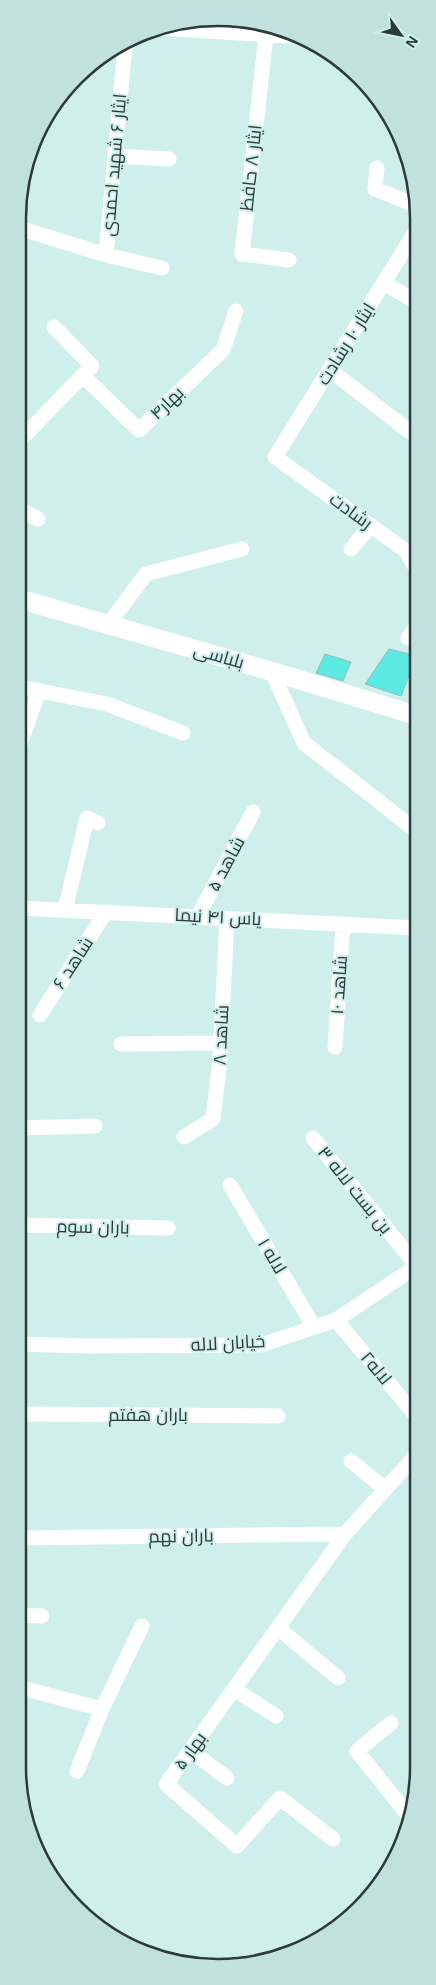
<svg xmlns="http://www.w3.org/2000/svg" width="436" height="1985" viewBox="0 0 436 1985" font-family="Arial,Cairo,sans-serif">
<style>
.building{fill:#5aeae1;stroke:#9bbcb8}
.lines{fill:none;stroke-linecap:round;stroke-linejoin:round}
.minor{stroke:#fff;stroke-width:15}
.major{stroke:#fff;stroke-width:19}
.labels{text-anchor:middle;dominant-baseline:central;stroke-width:4;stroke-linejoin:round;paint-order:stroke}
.street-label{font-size:18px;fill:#2c3a38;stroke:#ceefec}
.rim{fill:none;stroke:#2c3a38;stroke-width:2.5}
</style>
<rect width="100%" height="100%" fill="#ceefec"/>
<path class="building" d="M389 649 417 656 401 696 365 684Z
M325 654 351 662 343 681 316 673Z"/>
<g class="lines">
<path class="minor" d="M158 28 303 37
M266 35 242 254 289 260
M115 156 169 159
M377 168 375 189 418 206
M19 228 106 255 125 45
M106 255 162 268
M384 283 418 303
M330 370 418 438
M83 376 139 430 223 350 236 311
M19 441 92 366 54 327
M19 509 38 519
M351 549 371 525
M418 572 406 551 275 457 414 234 418 231
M108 625 146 574 242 549
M408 638 418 624
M272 672 304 743 418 832
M19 687 107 704 183 733
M19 747 39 691
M18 908 417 928
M65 910 87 818 98 823
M198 916 253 812
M40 1015 106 912
M121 1044 221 1043
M335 1047 343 924
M18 1128 95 1126
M184 1137 213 1119 220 1059 227 918
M313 1138 417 1266
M230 1185 314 1327
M18 1225 168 1228
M336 1320 417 1417
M18 1344 87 1346 261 1345 336 1320 408 1272 417 1264
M18 1414 278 1416
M351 1461 385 1489
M18 1538 345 1534
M18 1615 42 1616
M278 1628 338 1678
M18 1687 102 1709
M234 1689 276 1716
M391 1723 357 1751 409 1816
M190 1750 227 1778
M77 1771 102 1709 142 1626
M333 1839 280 1798 237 1846 166 1784 345 1534 417 1454"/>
<path class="major" d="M19 599 284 675 418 716"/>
</g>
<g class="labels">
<g class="street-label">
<text transform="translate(114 165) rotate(-85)">ایثار ۶ شهید احمدی</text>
<text transform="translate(251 168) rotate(-84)">ایثار ۸ حافظ</text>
<text transform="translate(346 344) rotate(-58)">ایثار ۱۰ رشادت</text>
<text transform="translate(167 403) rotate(-44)">بهار۴</text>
<text transform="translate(351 511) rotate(36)">رشادت</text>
<text transform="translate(219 656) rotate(16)">بلباسی</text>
<text transform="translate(226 864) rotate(-62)">شاهد ۵</text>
<text transform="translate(218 917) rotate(3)">یاس ۴۱ نیما</text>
<text transform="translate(73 963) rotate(-57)">شاهد ۶</text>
<text transform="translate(339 985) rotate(-86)">شاهد ۱۰</text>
<text transform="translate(221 1035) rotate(-87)">شاهد ۸</text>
<text transform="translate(355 1190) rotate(51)">بن بست لاله ۳</text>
<text transform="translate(93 1227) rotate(1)">باران سوم</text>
<text transform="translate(272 1256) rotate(59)">لاله ۱</text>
<text transform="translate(228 1343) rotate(-3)">خیابان لاله</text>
<text transform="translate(376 1368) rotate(50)">لاله۲</text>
<text x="148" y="1415">باران هفتم</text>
<text transform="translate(181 1536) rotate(-1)">باران نهم</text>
<text transform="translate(190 1751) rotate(-54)">بهار ۵</text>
</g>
</g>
<path d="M0 0H436V1985H0ZM218 26H218A192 192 0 0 1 410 218V1767A192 192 0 0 1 218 1959H218A192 192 0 0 1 26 1767V218A192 192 0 0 1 218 26Z" fill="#c1e1de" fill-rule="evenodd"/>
<path class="rim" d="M218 26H218A192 192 0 0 1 410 218V1767A192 192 0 0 1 218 1959H218A192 192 0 0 1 26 1767V218A192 192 0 0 1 218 26Z"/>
<g transform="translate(401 35) rotate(123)" stroke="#ceefec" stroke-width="4" paint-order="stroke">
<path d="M0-4L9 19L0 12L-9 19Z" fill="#2c3a38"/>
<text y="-8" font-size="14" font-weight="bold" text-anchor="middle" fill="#2c3a38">N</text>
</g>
</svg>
